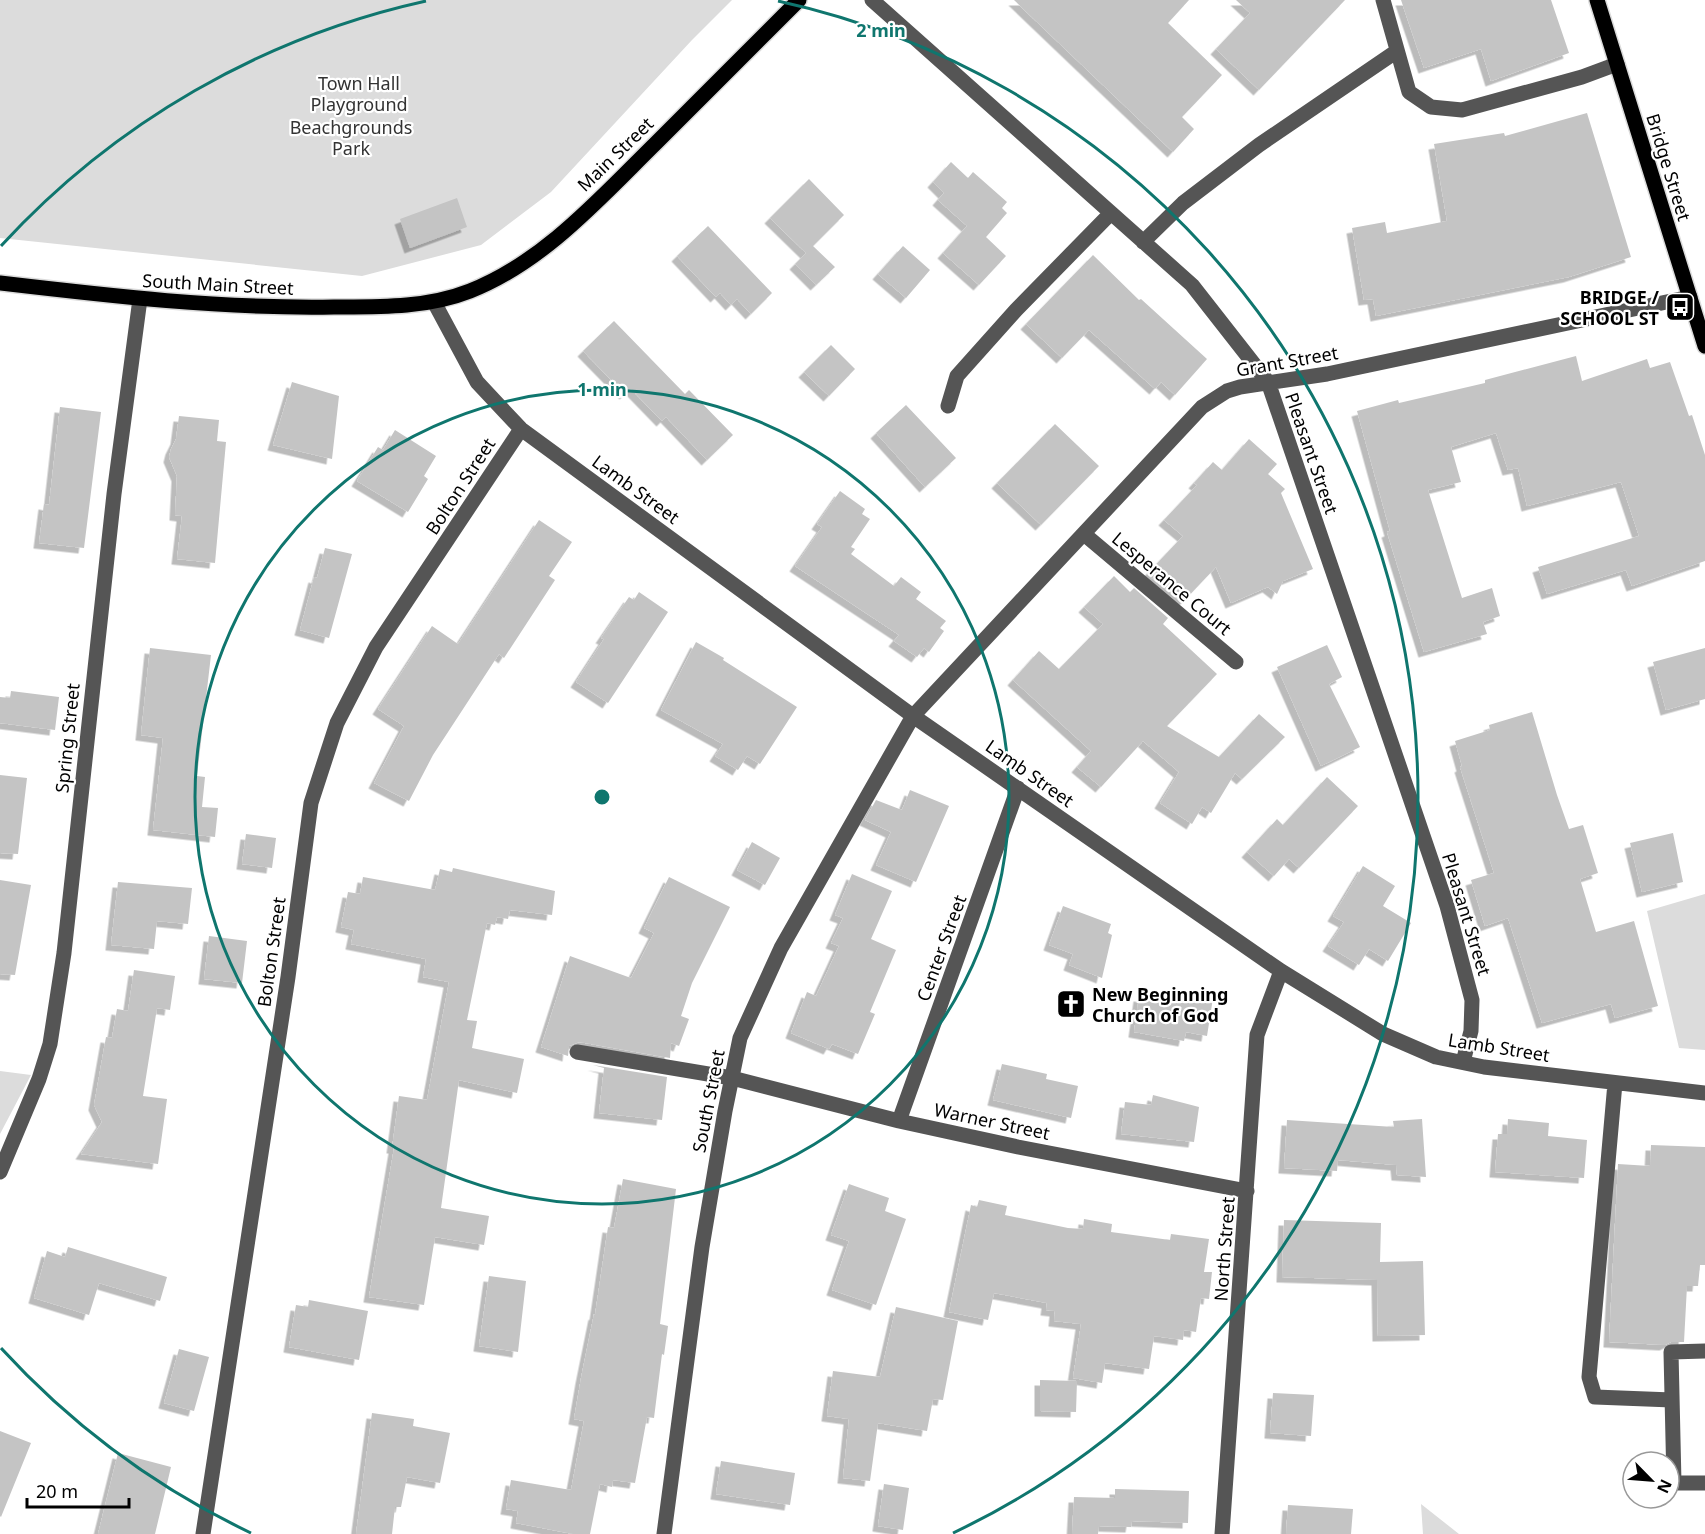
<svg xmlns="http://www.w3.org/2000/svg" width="1705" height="1534" viewBox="0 0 1705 1534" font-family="'Noto Sans',sans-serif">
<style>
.green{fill:#dcdcdc}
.building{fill:#c4c4c4;filter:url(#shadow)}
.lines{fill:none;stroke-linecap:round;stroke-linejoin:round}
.major-casing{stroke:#dbdbdb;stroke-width:18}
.minor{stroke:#555;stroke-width:15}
.major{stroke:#000;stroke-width:15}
.ring{fill:none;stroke:#0f766e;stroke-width:3}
.labels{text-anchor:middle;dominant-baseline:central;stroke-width:4.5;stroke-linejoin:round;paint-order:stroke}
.park-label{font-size:18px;fill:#333;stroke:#fff}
.street-label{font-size:18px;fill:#000;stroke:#fff}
.poi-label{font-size:18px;font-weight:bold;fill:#000;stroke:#fff;text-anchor:end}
.centre{fill:#0f766e;stroke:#fff;stroke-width:3}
.ring-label{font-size:18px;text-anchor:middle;font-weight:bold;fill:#0f766e;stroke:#fff;stroke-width:4.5;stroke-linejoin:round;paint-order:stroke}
</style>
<defs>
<filter id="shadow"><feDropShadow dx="-5.5" dy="5.5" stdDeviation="0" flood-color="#0004"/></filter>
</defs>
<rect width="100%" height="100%" fill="#fff"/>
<path class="green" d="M0 0H732L692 40 551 192 481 245 362 276 0 238Z
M1705 894V1050L1679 1048 1647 911Z
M0 1071 31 1075 0 1134Z
M1421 1504 1459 1534H1423Z"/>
<path class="building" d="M1014 0H1189L1168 23 1222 75 1182 117 1194 129 1173 152Z
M1236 0H1345L1259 90 1216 49 1250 13Z
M1401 0H1551L1569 53 1491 81 1481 49 1424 68Z
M1587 113 1631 257 1569 277 1376 316 1373 299 1364 300 1352 228 1385 222 1387 233 1447 221 1434 144 1504 133 1505 136Z
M951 162 968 178 973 172 1007 202 1002 208 1007 213 986 237 1006 256 979 285 943 253 967 226 938 200 944 193 933 182Z
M809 179 844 215 813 246 835 267 816 285 795 264 806 253 770 218Z
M457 198 467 227 410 248 400 219Z
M708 226 772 293 751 314 737 299 731 305 720 293 716 297 677 256Z
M903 246 930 270 906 298 878 274Z
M1093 255 1139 300 1141 299 1207 359 1175 395 1161 382 1155 389 1089 330 1062 358 1026 324Z
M614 321 685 394 689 390 733 435 707 460 666 417 662 421 631 389 625 394 583 351Z
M831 345 855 369 829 396 804 372Z
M1576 356 1582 381 1647 359 1650 368 1670 362 1689 416 1692 415 1705 455V561L1632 586 1626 570 1547 594 1538 567 1639 536 1621 482 1527 506 1518 468 1508 470 1496 433 1451 447 1461 482 1428 490 1462 598 1492 588 1500 616 1483 622 1487 634 1424 652 1387 532 1390 531 1357 411 1398 400 1399 403 1485 383V380Z
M292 382 339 396 332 459 273 445Z
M906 405 956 458 925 487 876 433Z
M60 407 101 412 84 548 39 543 44 504 49 505Z
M179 416 219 420 217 441 226 442 215 563 177 559 182 516 175 515 177 476 169 457 171 449 176 439Z
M1055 424 1099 466 1041 525 997 483Z
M395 430 436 456 424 476 428 479 408 512 357 481 378 447 383 450Z
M1249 439 1277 464 1268 474 1285 489 1281 493 1313 569 1283 581 1277 594 1268 587 1231 603 1216 567 1182 603 1147 574 1183 536 1164 520 1197 485 1194 483 1213 462 1222 470Z
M840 491 865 509 862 514 870 519 851 547 855 549 851 554 894 586 901 577 921 592 916 599 946 621 940 628 944 631 929 652 924 648 917 657 894 641 899 635 795 566 822 527 817 524Z
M539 520 572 542 549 576 555 580 504 658 499 654 433 755 409 801 374 783 404 726 378 709 432 626 458 644Z
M325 548 352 554 329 638 300 630 314 577 317 578Z
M1114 576 1130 592 1134 588 1168 618 1163 624 1217 674 1167 726 1219 757 1259 714 1285 737 1242 779 1235 773 1211 813 1202 807 1192 824 1160 803 1179 772 1143 741 1101 787 1077 767 1091 751 1013 680 1039 651 1059 669 1103 624 1084 607Z
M639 592 668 612 608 703 576 682 604 639 601 638 629 597 634 600Z
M696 642 724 658 723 660 797 707 760 764 747 756 738 770 715 756 723 744 661 710Z
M1327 645 1342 677 1329 684 1360 747 1321 766 1277 667Z
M150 648 211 655 197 776 205 777 202 807 218 808 215 837 153 830 163 738 141 735Z
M1705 648V699L1666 710 1653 662Z
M11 691 59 697 55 730 0 723V697L10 698Z
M1532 712 1557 795 1569 829 1583 825 1598 873 1580 879 1596 932 1634 921 1658 1006 1615 1018 1611 1004 1542 1023 1508 918 1485 926 1471 880 1494 873 1460 767 1462 766 1455 741 1490 730 1489 725Z
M0 775 27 778 18 854 0 853Z
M1327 777 1358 806 1299 868 1289 859 1274 876 1247 852 1277 819 1283 825Z
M910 790 949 806 916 882 876 865 891 832 865 820 876 800 902 810Z
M1673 833 1683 882 1642 892 1630 843Z
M246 834 276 838 272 868 242 864Z
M752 842 780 858 765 885 737 870Z
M1363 866 1395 886 1383 906 1411 923 1388 961 1369 949 1359 965 1328 946 1344 922 1333 916Z
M453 868 555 891 552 915 510 910 508 919 497 917 495 925 487 923 467 1020 477 1021 472 1048 524 1059 517 1093 459 1080 441 1208 489 1216 484 1245 435 1237 424 1305 369 1297 394 1148H392L399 1096 427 1100 449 982 423 977 426 959 351 944 354 930 341 927 348 892 360 894 363 877 435 890 440 869 452 872Z
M852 874 892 891 871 939 896 950 870 1012 875 1014 858 1054 832 1044 829 1049 791 1033 807 992 816 996 839 946 831 943 843 918 835 915Z
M669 877 730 907 692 983 681 1016 689 1019 679 1046 671 1043 670 1058 579 1042 569 1046 568 1056 541 1047 570 956 631 978 654 933 644 928Z
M0 880 31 885 15 975 0 974Z
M118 882 192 888 188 924 157 921 154 949 111 945Z
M1063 906 1111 924 1108 933 1112 935 1102 978 1069 965 1073 954 1049 945Z
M209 936 247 941 242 983 204 979Z
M134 970 175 976 170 1010 157 1008 143 1096 167 1099 158 1164 81 1154 102 1122 94 1105 106 1037 112 1038 117 1009 128 1011Z
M1169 990 1213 998 1207 1036 1186 1032 1184 1041 1134 1032 1139 996 1167 1001Z
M1002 1064 1047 1074 1046 1079 1078 1086 1071 1118 993 1100Z
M593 1065 667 1077 662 1120 599 1113 604 1068Z
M1153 1095 1199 1107 1194 1142 1121 1134 1125 1102 1151 1105Z
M1422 1119 1426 1177 1397 1175 1396 1165 1338 1160 1337 1171 1284 1168 1287 1120 1394 1127 1393 1121Z
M1508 1119 1549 1123 1548 1136 1587 1140 1584 1178 1495 1172 1498 1134H1507Z
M1651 1145 1705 1147V1265H1700L1698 1286H1687L1684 1342H1671L1665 1345 1609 1342 1618 1164 1650 1166Z
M623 1179 676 1189 660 1324 668 1326 664 1355 662 1354 654 1418 647 1417 635 1483 613 1480 612 1487 600 1484 590 1534H573L516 1523 518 1511 506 1509 511 1480 571 1490 584 1421 574 1419 581 1378 594 1314 595 1315 608 1227 614 1228Z
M849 1184 889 1198 885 1211 906 1219 876 1305 832 1290 849 1241 831 1235Z
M979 1200 1007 1206 1005 1215 1068 1228 1083 1229 1084 1219 1112 1224 1111 1232 1170 1240 1171 1234 1209 1239 1204 1272H1212L1209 1299 1201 1298 1196 1332 1184 1330 1183 1340 1154 1336 1149 1369 1105 1363 1102 1383 1073 1378 1081 1324 1054 1321 1055 1311 1046 1310 1047 1303 994 1293 988 1320 949 1312 971 1205 977 1207Z
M1284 1220 1381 1223 1380 1262 1423 1261 1425 1335 1378 1336 1377 1280 1282 1277Z
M68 1247 167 1277 160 1301 99 1283 89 1315 34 1298 47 1251 65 1257Z
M489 1276 526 1281 518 1352 479 1346Z
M309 1300 368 1311 359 1360 289 1347 296 1305 308 1307Z
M896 1307 958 1321 943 1400 933 1399 927 1431 878 1423 870 1481 843 1478 849 1419 827 1416 833 1371 880 1377Z
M179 1349 209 1357 194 1411 164 1403Z
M1040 1380 1077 1381 1076 1412 1040 1411Z
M1273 1393 1314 1395 1311 1436 1270 1433Z
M372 1413 414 1419 413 1426 450 1433 440 1483 407 1477 401 1507H395L392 1534H356Z
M0 1431 31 1443 1 1517 0 1516Z
M118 1453 171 1467 155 1534H98Z
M721 1461 795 1473 790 1505 716 1494Z
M884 1484 909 1488 903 1530 878 1526Z
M1115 1489 1189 1491 1188 1523 1132 1521 1131 1527 1099 1526 1098 1534H1072L1074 1497 1115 1498Z
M1288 1505 1353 1509 1351 1534H1286Z"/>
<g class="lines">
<g class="major-casing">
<path id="major" d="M1597 0 1705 346
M0 283C111 296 222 309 334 307 380 307 427 308 470 291 544 262 601 197 656 143 704 95 751 48 799 0"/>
</g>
<path class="minor" d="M872 0 1192 285 1268 382 1447 906 1472 1000 1471 1031 1463 1062
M1383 0 1409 92 1431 107 1462 110 1582 77 1617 64
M1143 242 1183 203 1259 145 1397 51
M434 302 477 382 521 429 913 716 1281 971 1383 1034 1436 1057 1484 1067 1705 1093
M948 406 957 376 1016 310 1111 213
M1084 534 1236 662
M577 1052 732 1078 899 1121 1018 1147 1247 1191
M1615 1083 1589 1377 1595 1397 1672 1400
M899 1121 1018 788
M0 1172 39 1079 50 1044 64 953 114 494 140 299
M1705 1351 1671 1352 1674 1483H1705
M203 1534 288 977 311 803 337 723 376 647 521 429
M664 1534 702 1247 725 1111 740 1038 781 948 913 716 1202 407 1227 391 1240 387 1327 374 1690 297
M1222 1534 1257 1035 1281 971"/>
<use href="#major" class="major"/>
</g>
<g class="ring">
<circle cx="602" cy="797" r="407"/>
<path d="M251 1533A815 815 0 0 1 1 1348M1 246A815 815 0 0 1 426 1M778 1A815 815 0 0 1 953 1533"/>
</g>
<defs>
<g id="bus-square" transform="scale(1.5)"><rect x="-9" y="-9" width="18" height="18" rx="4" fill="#000" stroke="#fff"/><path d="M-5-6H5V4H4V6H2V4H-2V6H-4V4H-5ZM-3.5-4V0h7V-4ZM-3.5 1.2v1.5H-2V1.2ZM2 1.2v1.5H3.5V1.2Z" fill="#fff"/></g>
<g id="church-square" transform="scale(1.5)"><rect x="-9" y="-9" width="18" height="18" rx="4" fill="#000" stroke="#fff"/><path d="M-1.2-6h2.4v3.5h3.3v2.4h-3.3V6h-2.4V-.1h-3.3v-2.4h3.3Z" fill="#fff"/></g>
</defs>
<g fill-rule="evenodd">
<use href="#bus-square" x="1680" y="307"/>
<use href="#church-square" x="1071" y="1004"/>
</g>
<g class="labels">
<g class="park-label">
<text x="359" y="83">Town Hall<tspan x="359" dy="21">Playground</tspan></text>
<text x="351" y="127">Beachgrounds<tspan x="351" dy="21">Park</tspan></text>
</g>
<g class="street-label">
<text transform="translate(615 154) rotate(-44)">Main Street</text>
<text transform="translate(1669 167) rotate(73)">Bridge Street</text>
<text transform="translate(218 284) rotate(3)">South Main Street</text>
<text transform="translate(1287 361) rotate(-10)">Grant Street</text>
<text transform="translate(1312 453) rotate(71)">Pleasant Street</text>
<text transform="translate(460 486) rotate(-57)">Bolton Street</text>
<text transform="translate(636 489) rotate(36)">Lamb Street</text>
<text transform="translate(1172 583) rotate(40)">Lesperance Court</text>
<text transform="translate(67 738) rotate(-84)">Spring Street</text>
<text transform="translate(1030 773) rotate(35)">Lamb Street</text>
<text transform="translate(1467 914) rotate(73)">Pleasant Street</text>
<text transform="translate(941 948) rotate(-70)">Center Street</text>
<text transform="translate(271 952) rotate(-82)">Bolton Street</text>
<text transform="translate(1499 1047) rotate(9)">Lamb Street</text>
<text transform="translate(708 1101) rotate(-79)">South Street</text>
<text transform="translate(992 1121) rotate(12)">Warner Street</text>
<text transform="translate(1224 1249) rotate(-86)">North Street</text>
</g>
<g class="poi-label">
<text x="1659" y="297">BRIDGE /<tspan x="1659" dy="21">SCHOOL ST</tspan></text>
<text x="1092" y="994" text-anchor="start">New Beginning<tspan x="1092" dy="21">Church of God</tspan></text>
</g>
</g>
<circle cx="602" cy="797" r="9" class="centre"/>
<g class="ring-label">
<text x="881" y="37">2 min</text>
<text x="602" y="396">1 min</text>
</g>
<g transform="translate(1651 1480) rotate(115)"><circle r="28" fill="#ffffff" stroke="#999999" stroke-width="1.5"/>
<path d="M0-4.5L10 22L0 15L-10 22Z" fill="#000000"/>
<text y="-9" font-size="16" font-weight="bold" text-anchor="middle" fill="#000000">N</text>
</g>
<path d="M27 1498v9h102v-9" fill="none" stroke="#000000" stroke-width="3"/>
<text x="36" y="1498" font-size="18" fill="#000000" stroke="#ffffff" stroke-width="4.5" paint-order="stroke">20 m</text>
</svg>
